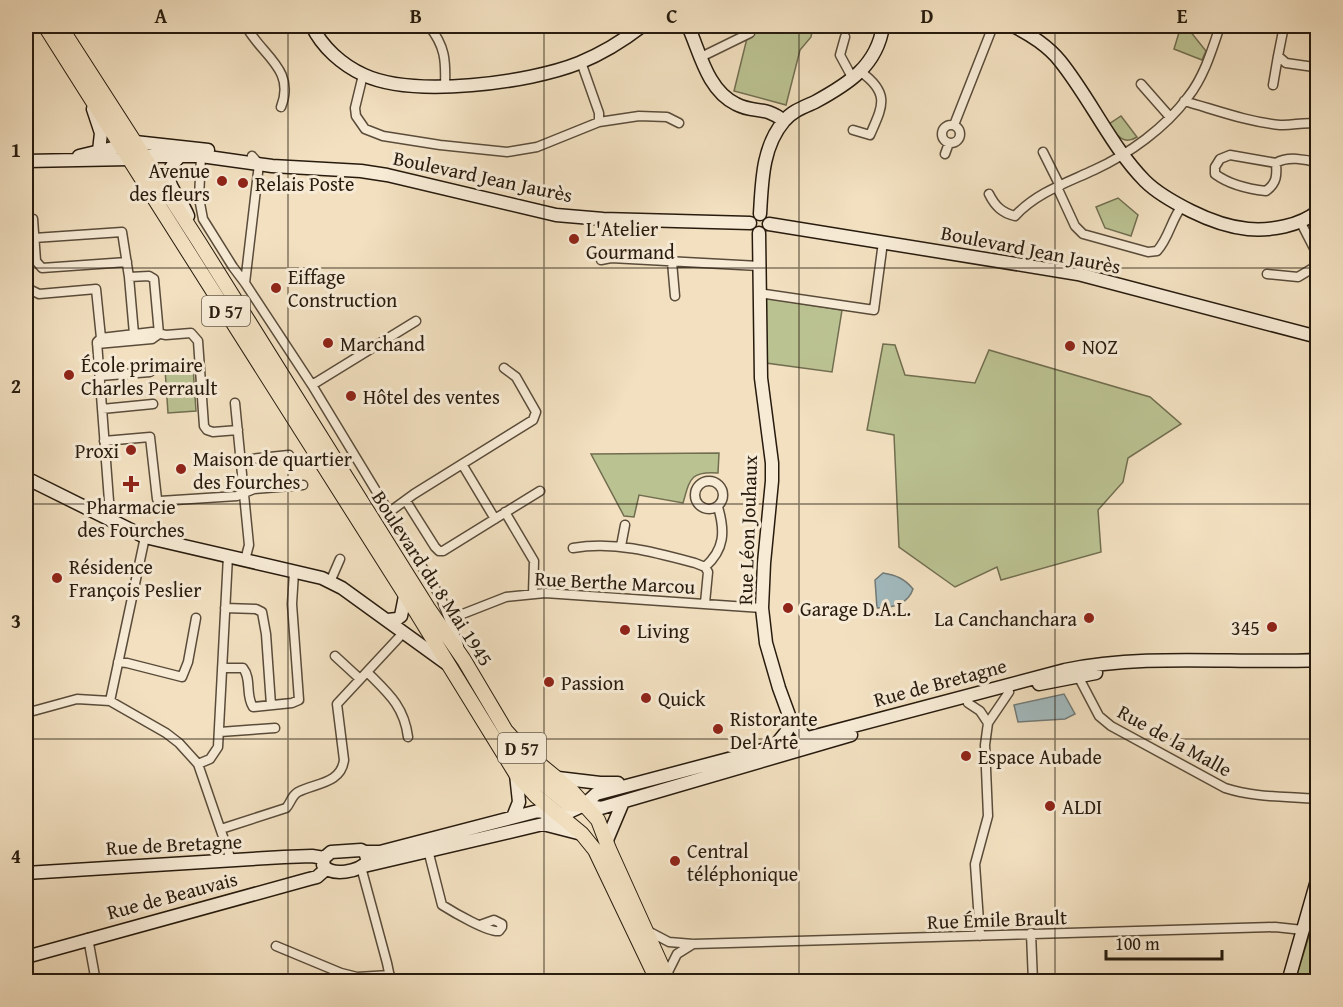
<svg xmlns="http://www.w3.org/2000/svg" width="1343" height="1007" viewBox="0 0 1343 1007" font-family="'Gentium Book Plus',serif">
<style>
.green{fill:#bbc292;stroke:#716e50;stroke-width:1.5}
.water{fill:#a2babf;stroke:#717a78;stroke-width:1.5}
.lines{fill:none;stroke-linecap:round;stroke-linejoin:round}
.street-casing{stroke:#5a4c3a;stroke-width:11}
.secondary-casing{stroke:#271b0e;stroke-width:15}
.primary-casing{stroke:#271b0e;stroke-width:16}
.street{stroke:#f7ebd6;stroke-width:8}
.secondary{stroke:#f7ebd6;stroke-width:12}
.primary{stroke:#f2e0c0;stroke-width:14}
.grid{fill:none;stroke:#271b0e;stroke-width:1.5;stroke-opacity:0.55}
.poi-dot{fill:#8f2418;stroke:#f7ebd6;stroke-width:2}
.labels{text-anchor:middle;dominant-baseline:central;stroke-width:6;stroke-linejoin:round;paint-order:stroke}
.shield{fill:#f7ebd6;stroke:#65594a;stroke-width:1.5}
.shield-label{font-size:18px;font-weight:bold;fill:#271b0e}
.poi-label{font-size:20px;fill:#271b0e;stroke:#f7ebd6;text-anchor:start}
.street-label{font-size:20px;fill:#271b0e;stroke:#f7ebd6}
.neatline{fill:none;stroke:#271b0e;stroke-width:2}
.grid-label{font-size:20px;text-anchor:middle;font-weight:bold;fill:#271b0e}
</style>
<rect width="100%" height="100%" fill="#f2e0c0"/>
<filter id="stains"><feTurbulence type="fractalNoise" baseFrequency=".00333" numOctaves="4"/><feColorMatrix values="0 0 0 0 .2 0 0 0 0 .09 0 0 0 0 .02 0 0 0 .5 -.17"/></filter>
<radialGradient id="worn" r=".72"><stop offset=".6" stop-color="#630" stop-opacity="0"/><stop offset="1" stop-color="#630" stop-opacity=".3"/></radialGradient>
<path class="green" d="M750 26H813L811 37 800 50 786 105 734 91Z
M1181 26H1186L1206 51 1202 60 1174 49Z
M1121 116 1137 137C1123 146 1117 135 1109 124Z
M1118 198 1138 215 1131 236 1105 228 1096 207Z
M765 298 842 310 832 372 766 363Z
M883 344 895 345 905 375 975 383 989 350 1150 397 1181 424 1128 458 1123 482 1098 510 1101 552 1001 580 997 567 955 587 899 547 894 435 867 430Z
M193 367 196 411 168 413 165 369Z
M719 453 718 473C690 471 690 479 683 503L639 495 634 517 624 516 591 454Z
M1317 910V981H1295Z"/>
<path class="water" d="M883 573C896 575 905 579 913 589 908 604 893 608 877 608L875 580Z
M1064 694 1075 714 1065 719 1018 722 1014 705Z"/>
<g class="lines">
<g class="street-casing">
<path id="street" d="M246 26C261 55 296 69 281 107
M429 26C445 46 446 60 445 86
M1284 26 1278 56 1286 63 1314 67 1318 65
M845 37 840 55 853 79
M701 57 750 33
M581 62 599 113V122
M363 75 355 108 356 116 365 129 383 136 440 145 507 152 537 147 599 122 639 116 667 117 679 123
M1141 84 1170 117
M1273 85 1278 56
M1184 101C1216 110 1248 122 1280 125 1293 126 1305 121 1318 124
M942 134a9 9 0 1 1 18 0a9 9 0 1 1-18 0Z
M954 125 993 26
M853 130 870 135C882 107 891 94 861 72
M1043 152 1060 186
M945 154 949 143
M201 156 199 198 203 219 233 267 245 283 312 385 441 598 459 646
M1276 163C1277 175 1277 183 1266 191 1248 189 1230 185 1215 174V167L1220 159 1230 155 1276 163C1287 156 1306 159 1318 163
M1057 187 1075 226 1083 234 1148 252 1157 251C1169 238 1171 220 1182 206
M989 194C995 206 1002 213 1015 216 1036 193 1066 183 1094 170 1129 154 1165 128 1188 97 1204 77 1212 50 1220 26
M26 220 33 219 36 261 42 268 127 262
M1300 221 1318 256
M34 238 122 232 129 277
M601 260 611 258 759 266
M672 262 675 296
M1267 274 1298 277 1318 265
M245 283 259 164 252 156
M31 290 39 294 96 289 101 338
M759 293 874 310 883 242
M134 334 129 277 149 276 154 279 159 334
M101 338 152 332 166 335 191 333 198 341 204 426 207 430 213 432 238 430
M101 338 97 342 109 501 114 523
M97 344 152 339 159 334
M100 376 150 372
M312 385 416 321
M235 403 249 545 245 560
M102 409 153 404
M104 441 150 437 157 499 160 501 237 496 254 489 303 485
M241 460 289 455
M462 464 495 519
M695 495a14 14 0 1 1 28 0a14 14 0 1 1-28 0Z
M406 501 435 547 439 551H443L540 491
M505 512 534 561 533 594
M388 513 414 494 533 420 536 412 516 377 504 368
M621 546 625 525
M573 548C615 541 654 552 695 563L705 567 708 572 705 603
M705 567C725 549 725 531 718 507
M330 582 340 559
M225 608 256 609 262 612 266 634 271 705
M447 612 460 615 506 597 545 593 762 608
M335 656 360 679
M118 662 127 663 182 677 188 662 196 618
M222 668H243C252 679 245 695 253 707L292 703 299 700 292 604 294 572
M367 672C388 693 404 706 408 737
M1078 676 1099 716 1111 726 1225 788C1256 798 1286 796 1318 799
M110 701 145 537
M968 703 980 711 988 723
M26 713 77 699 110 701 166 733 179 743 198 764 231 860
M220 732 275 728
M198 764 210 759 218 747 228 556
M221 829 286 808C291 803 291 796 298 792 315 783 341 784 344 760L337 704 404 632
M428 850 442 905C453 912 489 933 499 931L502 927V924L494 920 480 925
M361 867 387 963 391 982
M648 931 669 942 693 944 1275 927 1303 930
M1031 933 1033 982
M980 936 975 864 988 816 985 745 988 723 1009 692
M88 938 96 982
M276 946 341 973 357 977 390 975
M666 976 677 954 693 944"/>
</g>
<g class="secondary-casing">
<path id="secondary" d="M312 26C322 47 342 65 364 75 414 98 529 83 579 63 601 54 624 40 642 26
M688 26C700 52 707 90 736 104 755 114 764 105 784 121
M1013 26C1030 34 1049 47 1060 61 1090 98 1112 148 1145 181 1158 194 1175 203 1191 211 1209 220 1228 227 1248 229 1270 231 1300 226 1318 211
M93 109 101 133 99 151
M135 142 208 150
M79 156 121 146
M143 156H201L272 166 361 171 387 175 556 215 603 219 750 223
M180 156C155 181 178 190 188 216
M26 161 130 159
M760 214C762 182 762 147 784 121 792 111 804 107 815 102 848 84 877 66 883 26
M769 224 1078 274 1318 337
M759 233 761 378 772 463V481L764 563 762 608 766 643 779 688 790 718 806 738
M26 478 145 537 322 578 342 588 447 664
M388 620 397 619 401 616 405 596
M1039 684 1096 673
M774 747 787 731 790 718
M559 782 558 778 600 783H618
M584 805 601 808 851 735
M513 817 519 802 516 774
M543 824 582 834
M607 840 623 802
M361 850 365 852 368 861C359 872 332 877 323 865L324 858 331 852Z
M365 852H380L538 811 559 816
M364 866 543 824 584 805 596 794 1065 670C1147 653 1234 664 1318 660
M26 873 284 857 312 856 324 858
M26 957 309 879 317 877 326 869
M1288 982 1318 877"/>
</g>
<g class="primary-casing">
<path id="primary" d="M45 26 415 610 516 774 536 796 582 834 595 850 658 982
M60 26 199 242 428 608 464 660 506 731 526 753 571 790 598 820 609 849 669 982
M507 749 539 780 568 804 584 805"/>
</g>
<use href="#street" class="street"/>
<use href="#secondary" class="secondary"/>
<use href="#primary" class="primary"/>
</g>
<path class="grid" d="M288 26V982M544 26V982M799 26V982M1055 26V982M26 268H1318M26 504H1318M26 739H1318"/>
<g class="poi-dot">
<circle cx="222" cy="181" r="6"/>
<circle cx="243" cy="183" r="6"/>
<circle cx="574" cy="239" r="6"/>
<circle cx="276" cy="288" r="6"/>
<circle cx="328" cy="343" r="6"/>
<circle cx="1070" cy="346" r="6"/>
<circle cx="69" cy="375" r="6"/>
<circle cx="351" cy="396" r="6"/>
<circle cx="131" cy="450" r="6"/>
<circle cx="181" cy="469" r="6"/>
<path d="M128 475h6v6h6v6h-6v6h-6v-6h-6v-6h6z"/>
<circle cx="57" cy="578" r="6"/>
<circle cx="788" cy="608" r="6"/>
<circle cx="1089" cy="618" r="6"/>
<circle cx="1272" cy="627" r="6"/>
<circle cx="625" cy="630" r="6"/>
<circle cx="549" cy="682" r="6"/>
<circle cx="646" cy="698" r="6"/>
<circle cx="718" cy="729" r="6"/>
<circle cx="966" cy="756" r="6"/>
<circle cx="1050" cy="806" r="6"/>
<circle cx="675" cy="861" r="6"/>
</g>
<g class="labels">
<g class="shield">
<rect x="202" y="296" width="48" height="30" rx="4.5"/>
<rect x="498" y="733" width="48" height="30" rx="4.5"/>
</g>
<g class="shield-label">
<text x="226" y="311">D 57</text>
<text x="522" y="748">D 57</text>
</g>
<g class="poi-label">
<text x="210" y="170" text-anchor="end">Avenue<tspan x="210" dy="23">des fleurs</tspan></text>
<text x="255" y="183">Relais Poste</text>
<text x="586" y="228">L'Atelier<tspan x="586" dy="23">Gourmand</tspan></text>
<text x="288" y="276">Eiffage<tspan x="288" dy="23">Construction</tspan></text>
<text x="340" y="343">Marchand</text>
<text x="1082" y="346">NOZ</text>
<text x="81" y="364">École primaire<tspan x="81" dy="23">Charles Perrault</tspan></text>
<text x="363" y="396">Hôtel des ventes</text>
<text x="119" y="450" text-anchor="end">Proxi</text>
<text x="193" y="458">Maison de quartier<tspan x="193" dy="23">des Fourches</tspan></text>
<text x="131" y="506" text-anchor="middle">Pharmacie<tspan x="131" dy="23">des Fourches</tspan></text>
<text x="69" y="566">Résidence<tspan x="69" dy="23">François Peslier</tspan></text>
<text x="800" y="608">Garage D.A.L.</text>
<text x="1077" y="618" text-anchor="end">La Canchanchara</text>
<text x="1260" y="627" text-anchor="end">345</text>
<text x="637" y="630">Living</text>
<text x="561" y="682">Passion</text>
<text x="658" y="698">Quick</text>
<text x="730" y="718">Ristorante<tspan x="730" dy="23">Del Arte</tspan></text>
<text x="978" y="756">Espace Aubade</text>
<text x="1062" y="806">ALDI</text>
<text x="687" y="850">Central<tspan x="687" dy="23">téléphonique</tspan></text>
</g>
<g class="street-label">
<text transform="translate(483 176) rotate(12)">Boulevard Jean Jaurès</text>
<text transform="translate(1031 249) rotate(11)">Boulevard Jean Jaurès</text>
<text transform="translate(747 530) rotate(-88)">Rue Léon Jouhaux</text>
<text transform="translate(433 578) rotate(57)">Boulevard du 8 Mai 1945</text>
<text transform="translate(615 582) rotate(3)">Rue Berthe Marcou</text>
<text transform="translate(940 682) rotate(-15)">Rue de Bretagne</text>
<text transform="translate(1175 740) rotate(29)">Rue de la Malle</text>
<text transform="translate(174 844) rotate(-3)">Rue de Bretagne</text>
<text transform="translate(172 895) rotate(-15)">Rue de Beauvais</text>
<text transform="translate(997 919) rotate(-2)">Rue Émile Brault</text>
</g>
</g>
<rect width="1343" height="1007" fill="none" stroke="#f2e0c0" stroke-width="66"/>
<path d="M1106 950v9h116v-9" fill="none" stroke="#271b0e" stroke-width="3"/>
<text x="1115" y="950" font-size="18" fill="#271b0e" stroke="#f7ebd6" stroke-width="4.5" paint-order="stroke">100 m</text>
<rect x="33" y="33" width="1277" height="941" class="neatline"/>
<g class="grid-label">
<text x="161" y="23">A</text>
<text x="416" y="23">B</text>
<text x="672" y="23">C</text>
<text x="927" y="23">D</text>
<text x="1182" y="23">E</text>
<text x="16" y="157">1</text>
<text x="16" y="393">2</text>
<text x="16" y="628">3</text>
<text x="16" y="863">4</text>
</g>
<rect width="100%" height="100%" filter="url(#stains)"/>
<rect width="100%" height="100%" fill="url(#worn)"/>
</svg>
